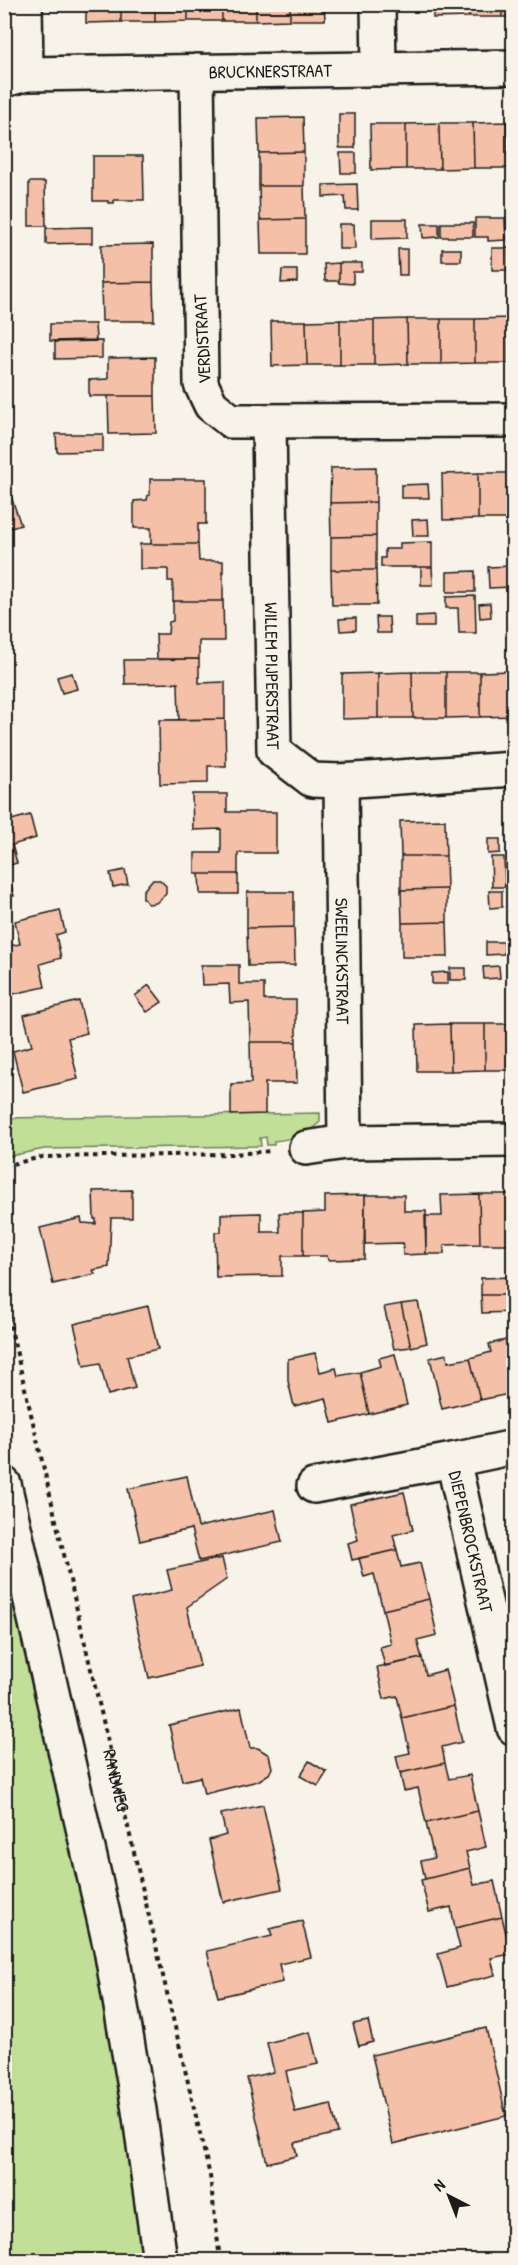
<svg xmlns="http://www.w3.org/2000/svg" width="518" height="2265" viewBox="0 0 518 2265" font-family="'Patrick Hand',sans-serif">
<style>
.green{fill:#c1df97;stroke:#6e7e5a;stroke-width:1.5}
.building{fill:#f5c0a8;stroke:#1c1c1c;stroke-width:1.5}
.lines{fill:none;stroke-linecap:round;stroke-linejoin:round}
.street-casing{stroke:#1c1c1c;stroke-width:38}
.secondary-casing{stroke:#1c1c1c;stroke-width:38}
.path{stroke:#1c1c1c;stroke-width:4;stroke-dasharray:4.5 4.5;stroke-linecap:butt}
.street{stroke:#f7f3e8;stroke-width:33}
.secondary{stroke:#f7f3e8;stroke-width:33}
.labels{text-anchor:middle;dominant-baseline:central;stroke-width:6;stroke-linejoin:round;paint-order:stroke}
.street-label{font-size:18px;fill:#1c1c1c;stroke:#f7f3e8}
</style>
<rect width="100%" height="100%" fill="#f7f3e8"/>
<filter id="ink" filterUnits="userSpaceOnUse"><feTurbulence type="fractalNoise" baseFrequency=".0167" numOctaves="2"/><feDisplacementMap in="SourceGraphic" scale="12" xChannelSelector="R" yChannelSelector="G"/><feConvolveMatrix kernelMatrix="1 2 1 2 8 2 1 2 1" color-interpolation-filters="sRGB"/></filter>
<g filter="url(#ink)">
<path class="green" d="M320 1113V1122C306 1135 293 1139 274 1141V1145H267L266 1137 260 1138 261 1146 44 1149 5 1157 4 1118Z
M4 1549 39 1700 135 2148 154 2260H5Z"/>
<path class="building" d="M86 4H121V22L86 23Z
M121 4H155V22H121Z
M155 4H188V21L155 22Z
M188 4H222V21H188Z
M222 4H256V21H222Z
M256 4H290V20L256 21Z
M290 4H324L325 20H290Z
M433 4H468L469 17 433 18Z
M468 4H502V17H469Z
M502 4H514V17H502Z
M339 114H355V148H339Z
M303 117 304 152 259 153 258 118Z
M507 122 508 168H474L473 123Z
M507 122H514V168H508Z
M439 123 440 169H406V124Z
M439 123H473L474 168 440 169Z
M370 124H406V169L371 170Z
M304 152V186H259V153Z
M340 153H356V173H341Z
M93 156H143L144 200H114V203H108V201H93Z
M29 182H45L46 226H29Z
M357 184 358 210H346L345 196 323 197V185Z
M259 186H304L305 219 260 220Z
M475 218H505L506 240 488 241V237H475Z
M305 219V254H261L260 220Z
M372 219H407V238L372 239Z
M441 223H473V237H441Z
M339 224H354L355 249H339Z
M422 224H439V237L423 238Z
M92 227V243L46 244V228Z
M153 244V282L101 283V245Z
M492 248H509V270H492Z
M509 248H514V265H509Z
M398 249H407V275H399Z
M442 249H461V261H442Z
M339 263V281H325L324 264Z
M339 263H362V272H353V284L339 283Z
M282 270H297V282L281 283Z
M153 282 154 321H102L101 283Z
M509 318V363H475V319Z
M509 318H514V363H509Z
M407 319 408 364 374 365V320Z
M407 319H441V364H408Z
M441 319H475V363L441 364Z
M340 320H374V365H340Z
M340 320V365H307L306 321Z
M271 321H306L307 365 272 366Z
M50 324H95L96 340 50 341Z
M102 341V358L55 359V342Z
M155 357V396H89V380L108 379V358Z
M108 396H155L156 433 109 434Z
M56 434H103V451L57 452Z
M376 467V502L330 503 331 468Z
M478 473H511L512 519H478Z
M478 473V519L443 520 442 474Z
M511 473H514V519H512Z
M150 479H206V524H198V544H151V528H134V501L147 500 148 495H150Z
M4 482H6L21 525 4 530Z
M428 484 429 498H401V485Z
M376 502V536L331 537 330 503Z
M428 519 429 536H413L412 520Z
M376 536V570H331V537Z
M432 542V567H381V558H385V549H400V543Z
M140 544H198L199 561H223V601H173V581H168V569H140Z
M511 566 512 587 489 588 488 567Z
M421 567H432L433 585H421Z
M331 570H376L377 605H332Z
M475 571V592H447V572Z
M475 596 476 633H459L458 608H446V597Z
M173 601H223L224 641H199V659H157L156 634H168L169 622 173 621Z
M490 603 491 617 480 618 479 604Z
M434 615V627H416V616Z
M376 617H389L390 633H377Z
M356 618V630L340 631 339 619Z
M199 659V683L225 682V719L179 720 178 683 125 684 124 660Z
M513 671 514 716 480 717V672Z
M412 672 413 718H378V673Z
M412 672H446V718H413Z
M446 672H480V717L446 718Z
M72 673 77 689 62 693 57 677Z
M378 673V718L342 719V674Z
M225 719 226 766H208V783L160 784 159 720Z
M192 794H227V812H276V853H238V874H195V853H221V829L193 830Z
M30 815 36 838 12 845 17 863 6 866 14 896 4 898V822Z
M445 820 446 856H401L400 821Z
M488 839H500V853L488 854Z
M401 856H446L447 889 401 890Z
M491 857H504L505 887H492Z
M125 870 128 884 113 887 110 873Z
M199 874H238V894H200Z
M152 880H160L166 886V894L156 903 148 904 143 898V891Z
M447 889V922L402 923 401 890Z
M489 891H502V907L490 908Z
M247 892H294V927L247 928Z
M60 910 65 932 56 935 61 958 40 964 45 987 4 996V947L20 944 15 921Z
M447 922 448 957H402V923Z
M294 927 295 965 248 966 247 928Z
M486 942H504V954L486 955Z
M201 965H239V984H264V1000H296V1042H250L249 1002 230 1003 229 984 202 985Z
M499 966 500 978 484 979 483 967Z
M450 968H466V980H450Z
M448 972V984H432V973Z
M149 985 162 1002 147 1012 135 996Z
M79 1001 87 1033 68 1038 78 1079 23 1092 13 1051 32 1046 24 1015Z
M450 1024 451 1071H417L416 1025Z
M450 1024H485V1070L451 1071Z
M485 1024H514V1070H485Z
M250 1042H296L297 1083H265V1114L231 1115V1084L251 1083Z
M132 1190V1218H111L109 1267 93 1270 95 1274 53 1284 40 1228 81 1218 82 1223 96 1224V1219H94L93 1191Z
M479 1194H514V1244H480Z
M479 1194 480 1244 444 1245V1254H426L425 1216H442L441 1195Z
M365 1195 364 1259 328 1260 327 1256H303V1213L325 1212V1196Z
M365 1195H404V1211H426V1254L403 1255V1243L365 1244Z
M261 1213V1232H280L279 1213H303V1256H282V1276L216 1277 215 1232H221V1214Z
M514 1277V1295H481V1278Z
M481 1295H514V1312L482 1313Z
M418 1302 427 1343 411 1347 401 1304Z
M401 1304 411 1347 394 1349 384 1307Z
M148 1306 158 1349 127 1356 135 1388 108 1395 100 1363 84 1366 74 1324Z
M506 1340 514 1375V1393L480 1400 470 1358 491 1352 489 1344Z
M315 1353 320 1372 336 1368 338 1376 360 1372 369 1414 332 1423 326 1398 294 1406 288 1381V1359Z
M395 1354 407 1405 369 1414 360 1372 381 1366 379 1358Z
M447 1354 448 1362 470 1358 480 1400 442 1409 430 1358Z
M187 1476 198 1527 275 1510 282 1542 199 1561 191 1529 140 1541 128 1489Z
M404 1492 413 1530 393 1535 397 1550 352 1560 348 1543 358 1540 350 1504Z
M397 1550 401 1567 420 1563 429 1599 383 1610 374 1574 364 1577 359 1558Z
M222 1558 227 1579 187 1607 200 1666 149 1678 131 1600 172 1590 167 1570Z
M429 1599 437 1635 417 1640 422 1658 385 1666 380 1647 391 1644 383 1610Z
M422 1658 426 1675 445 1670 454 1706 402 1718 397 1696 384 1699 377 1667Z
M454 1706 462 1742 442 1747 445 1763 400 1773 396 1756 410 1753 402 1718Z
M241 1708 250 1748H258L269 1755 272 1768 269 1774 258 1781 204 1794 200 1777 182 1781 169 1725Z
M309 1761 327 1772 318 1786 300 1776Z
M445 1763 449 1779 470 1775 478 1811 426 1823 418 1788 404 1791 400 1773Z
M263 1805 282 1889 223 1902 209 1840 226 1835 221 1814Z
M478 1811 486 1847 466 1852 470 1868 425 1879 421 1861 434 1858 426 1823Z
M470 1868 474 1885 494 1881 502 1917 455 1928 451 1907 429 1912 421 1880Z
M502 1917 511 1954 491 1958 495 1975 447 1987 438 1954 460 1948 455 1928Z
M302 1921 311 1957 279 1964 283 1982 218 1997 207 1951 272 1936 270 1929Z
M368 2021 373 2042 359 2046 353 2024Z
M486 2028 506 2116 393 2144 372 2055Z
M310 2032 318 2064 286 2071 295 2112 331 2104 338 2133 294 2143 297 2156 267 2163 247 2078 274 2072 267 2043Z"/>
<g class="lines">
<g class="street-casing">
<g id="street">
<path d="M25 4 26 74"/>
<path d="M378 4 379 69"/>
<path d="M197 71 201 384 211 405 231 421 514 420"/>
<path id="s2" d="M4 80 26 74 514 67"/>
<path id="s3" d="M269 422 274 751 312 780 341 781 514 769"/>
<path id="s4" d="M341 781 345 1142"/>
<path d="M306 1148 345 1142 514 1140"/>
<path id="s5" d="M514 1447 453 1460 514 1728"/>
<path d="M314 1486 453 1460"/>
</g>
</g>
<g class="secondary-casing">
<path id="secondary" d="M4 1484 111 1949 139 2110 160 2260"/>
</g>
<g class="path">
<path d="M4 1166 42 1157 233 1154 272 1151"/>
<path id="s1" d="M4 1299 210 2176 220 2260"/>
</g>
<use href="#street" class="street"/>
<use href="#secondary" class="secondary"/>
</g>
</g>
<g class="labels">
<g class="street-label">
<text stroke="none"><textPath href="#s2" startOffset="267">BRUCKNERSTRAAT</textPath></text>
<text transform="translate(202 339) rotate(-93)">VERDISTRAAT</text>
<text stroke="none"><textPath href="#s3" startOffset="254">WILLEM PIJPERSTRAAT</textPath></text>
<text stroke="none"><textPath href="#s4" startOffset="180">SWEELINCKSTRAAT</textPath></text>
<text stroke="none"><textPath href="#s5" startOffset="146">DIEPENBROCKSTRAAT</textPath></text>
<text stroke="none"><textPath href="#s1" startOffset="494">RANDWEG</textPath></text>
</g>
</g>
<rect width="518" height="2265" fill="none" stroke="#f7f3e8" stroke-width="24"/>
<rect x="12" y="12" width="494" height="2241" fill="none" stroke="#1c1c1c" stroke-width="2" filter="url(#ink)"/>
<g transform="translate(449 2196) rotate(318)" stroke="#f7f3e8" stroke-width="4.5" paint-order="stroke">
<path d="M0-4.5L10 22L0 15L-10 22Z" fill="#1c1c1c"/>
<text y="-9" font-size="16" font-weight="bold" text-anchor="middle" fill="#1c1c1c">N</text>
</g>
</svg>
